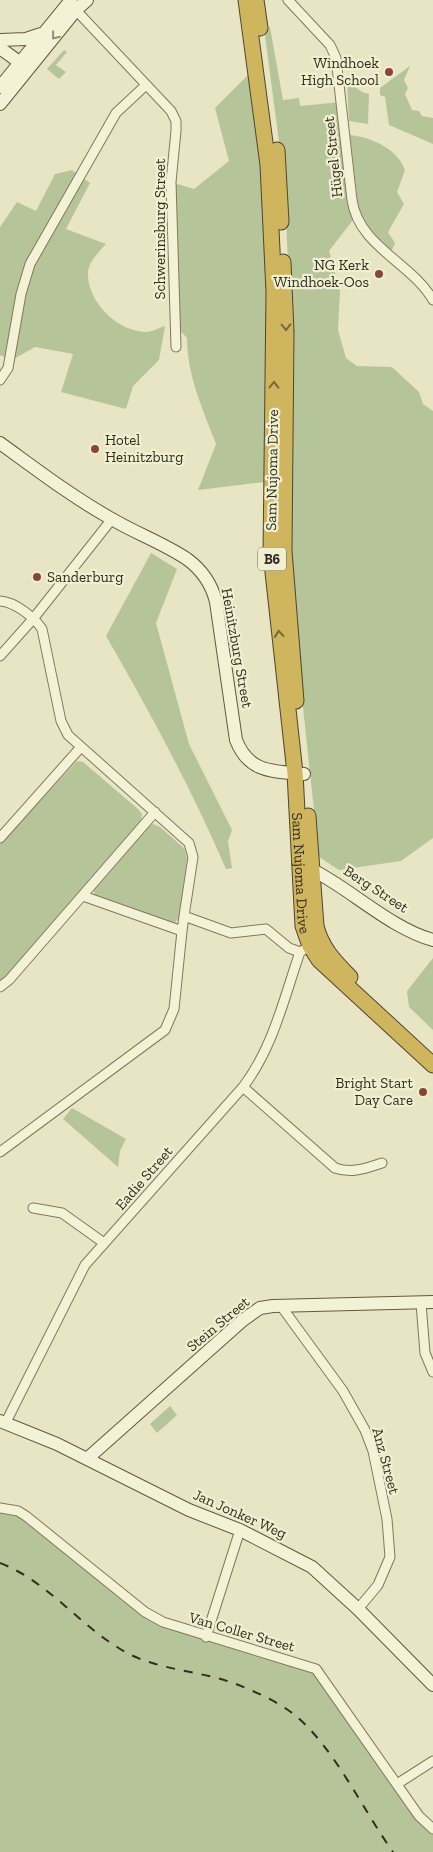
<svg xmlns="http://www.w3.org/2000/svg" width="433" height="1852" viewBox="0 0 433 1852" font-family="'Zilla Slab',serif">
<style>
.green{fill:#b6c599}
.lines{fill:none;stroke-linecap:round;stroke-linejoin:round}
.street-casing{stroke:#81785c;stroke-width:11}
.secondary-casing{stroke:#625940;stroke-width:14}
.highway-casing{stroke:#4f4530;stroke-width:17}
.street{stroke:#f4f2d6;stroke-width:9}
.secondary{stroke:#f4f2d6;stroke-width:12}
.highway{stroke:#ceb55e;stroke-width:15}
.rail{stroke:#322d1f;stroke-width:2;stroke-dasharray:9 9;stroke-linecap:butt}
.oneway{stroke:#93907a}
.oneway2{stroke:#786a3b}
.poi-dot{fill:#884634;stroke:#f1efd2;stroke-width:2}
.labels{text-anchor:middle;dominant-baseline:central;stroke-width:4.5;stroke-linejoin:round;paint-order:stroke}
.shield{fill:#f1efd2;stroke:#6b6755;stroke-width:1}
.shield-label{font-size:14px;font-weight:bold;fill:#322d1f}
.poi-label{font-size:15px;fill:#322d1f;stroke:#f1efd2;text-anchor:end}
.street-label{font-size:15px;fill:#322d1f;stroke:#f1efd2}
</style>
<rect width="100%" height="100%" fill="#e8e5c4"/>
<path class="green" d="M270 27 283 100 299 98 300 106 341 102 356 216 329 251 340 291 338 330 346 358 357 366 392 367 419 392 423 404 433 411V838L401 861 339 870 319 857 291 595 290 302 284 180 264 28Z
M64 50 67 52 56 65 66 72 59 79 47 69Z
M410 66 404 80 408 88 405 94 412 110 419 111 422 116 433 118V144L389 125 385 97 380 95V88Z
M253 70 264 159 272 481 198 490 216 444C203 410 187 375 187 338L174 324 171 182 194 189 229 161 215 108Z
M347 81 362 92 369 94 368 124 349 121Z
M350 135C371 137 398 149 405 170L397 192 404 204 388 232 395 243 391 252 362 221 358 205Z
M72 170 90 183 66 229 106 244C99 252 88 262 88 273 87 302 118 332 146 332 152 332 159 328 165 326L159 360 133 386 126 409 61 392 73 354 35 347 12 360 0 355V227L17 202 36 211 55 174Z
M151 553 177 569 156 623 189 744 232 830 228 841 232 868 226 869C191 788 150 712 106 636Z
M77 761 83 762 138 809 142 814 141 821 6 978 0 982V844Z
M153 824 160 827 185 849 187 859 179 917 175 923H168L94 896V889L148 827Z
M433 958V1030L409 1007 407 991Z
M72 1108 126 1139 120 1151 118 1167 63 1119Z
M170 1406 177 1415 157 1433 150 1424Z
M0 1508 10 1509 145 1612 309 1665 433 1829V1852H0Z"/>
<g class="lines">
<g class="street-casing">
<path id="street" d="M288 0 330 45 336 58 352 200C359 247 411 262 433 300
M72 6 171 111 176 121V131L171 182 176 347
M0 380 8 368 21 294 30 264 116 113 146 85
M0 601C15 602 34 617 42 629L61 721 68 735 189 843 193 857 184 916
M0 656 33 619 112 519
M0 838 81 747
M83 896 182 931 184 916 231 933 266 929 289 948 300 952 305 949
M0 987 9 980 155 812
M243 1087 335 1168C352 1174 366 1168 382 1163
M0 1152 165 1030 174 1009 182 931
M33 1208 62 1213 104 1243
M421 1303 425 1353 433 1372
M281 1306 343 1391 365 1430 373 1451 387 1519 390 1557 378 1585 358 1609
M6 1422 85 1265 243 1087C273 1048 284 998 300 952
M0 1508 18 1511 26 1516 145 1612 163 1622 316 1669 419 1816 433 1829
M206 1637 240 1530
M397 1784 433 1761"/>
</g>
<g class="secondary-casing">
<path id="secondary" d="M0 40 26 39 41 34
M0 48 26 67
M0 87 71 0
M0 104 76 10 87 0
M0 443C36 469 71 496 110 518 135 533 163 543 187 559 202 570 212 585 216 602L236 740C249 773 272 771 304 774
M305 866C348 886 389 928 433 940
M0 1421 57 1444 189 1510 240 1530 312 1567 358 1609 433 1685
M88 1458 243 1320 260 1308 273 1306 433 1302"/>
</g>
<g class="highway-casing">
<g id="highway">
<path id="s1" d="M246 0 268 165 274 292 271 554 295 773 303 926 310 946 319 960 433 1065"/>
<path d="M256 0 260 28"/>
<path d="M277 150 281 222"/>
<path d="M283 262 286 332 284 551 296 701"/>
<path d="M308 816 316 926C321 947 334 961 350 977"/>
</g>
</g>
<use href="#street" class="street"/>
<use href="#secondary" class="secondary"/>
<use href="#highway" class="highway"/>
<path class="rail" d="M0 1563C45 1580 77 1622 117 1647 153 1671 196 1669 236 1684 256 1692 279 1702 296 1716 335 1749 363 1810 393 1852"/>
</g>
<defs><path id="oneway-chevron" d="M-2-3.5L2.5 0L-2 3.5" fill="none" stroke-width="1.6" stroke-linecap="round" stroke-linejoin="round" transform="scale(1.25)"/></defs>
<use class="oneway" href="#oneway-chevron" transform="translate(55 36) rotate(129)"/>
<g class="oneway2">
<use href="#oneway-chevron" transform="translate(286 327) rotate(89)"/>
<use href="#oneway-chevron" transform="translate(274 385) rotate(-89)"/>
<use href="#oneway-chevron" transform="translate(279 634) rotate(-95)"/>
</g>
<g class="poi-dot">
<circle cx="389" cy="72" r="5"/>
<circle cx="379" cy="274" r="5"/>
<circle cx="95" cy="449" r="5"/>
<circle cx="37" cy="577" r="5"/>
<circle cx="423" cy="1092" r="5"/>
</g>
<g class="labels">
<rect class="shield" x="258" y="547.5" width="28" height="23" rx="4"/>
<g class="shield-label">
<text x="272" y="559">B6</text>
</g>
<g class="poi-label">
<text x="379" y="63">Windhoek<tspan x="379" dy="17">High School</tspan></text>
<text x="369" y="265">NG Kerk<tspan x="369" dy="17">Windhoek-Oos</tspan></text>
<text x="105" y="440" text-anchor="start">Hotel<tspan x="105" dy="17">Heinitzburg</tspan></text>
<text x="47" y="577" text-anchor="start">Sanderburg</text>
<text x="413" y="1083">Bright Start<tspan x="413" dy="17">Day Care</tspan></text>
</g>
<g class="street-label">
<text transform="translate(333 157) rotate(-96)">Hügel Street</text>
<text transform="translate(160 229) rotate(-90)">Schwerinsburg Street</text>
<text transform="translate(272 470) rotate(-89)">Sam Nujoma Drive</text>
<text transform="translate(237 648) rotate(80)">Heinitzburg Street</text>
<text stroke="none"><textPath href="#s1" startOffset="876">Sam Nujoma Drive</textPath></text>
<text transform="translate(376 889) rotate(33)">Berg Street</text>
<text transform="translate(144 1178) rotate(-49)">Eadie Street</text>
<text transform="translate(218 1324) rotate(-40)">Stein Street</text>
<text transform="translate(386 1461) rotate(75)">Anz Street</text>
<text transform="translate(240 1514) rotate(24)">Jan Jonker Weg</text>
<text transform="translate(242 1632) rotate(16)">Van Coller Street</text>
</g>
</g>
</svg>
